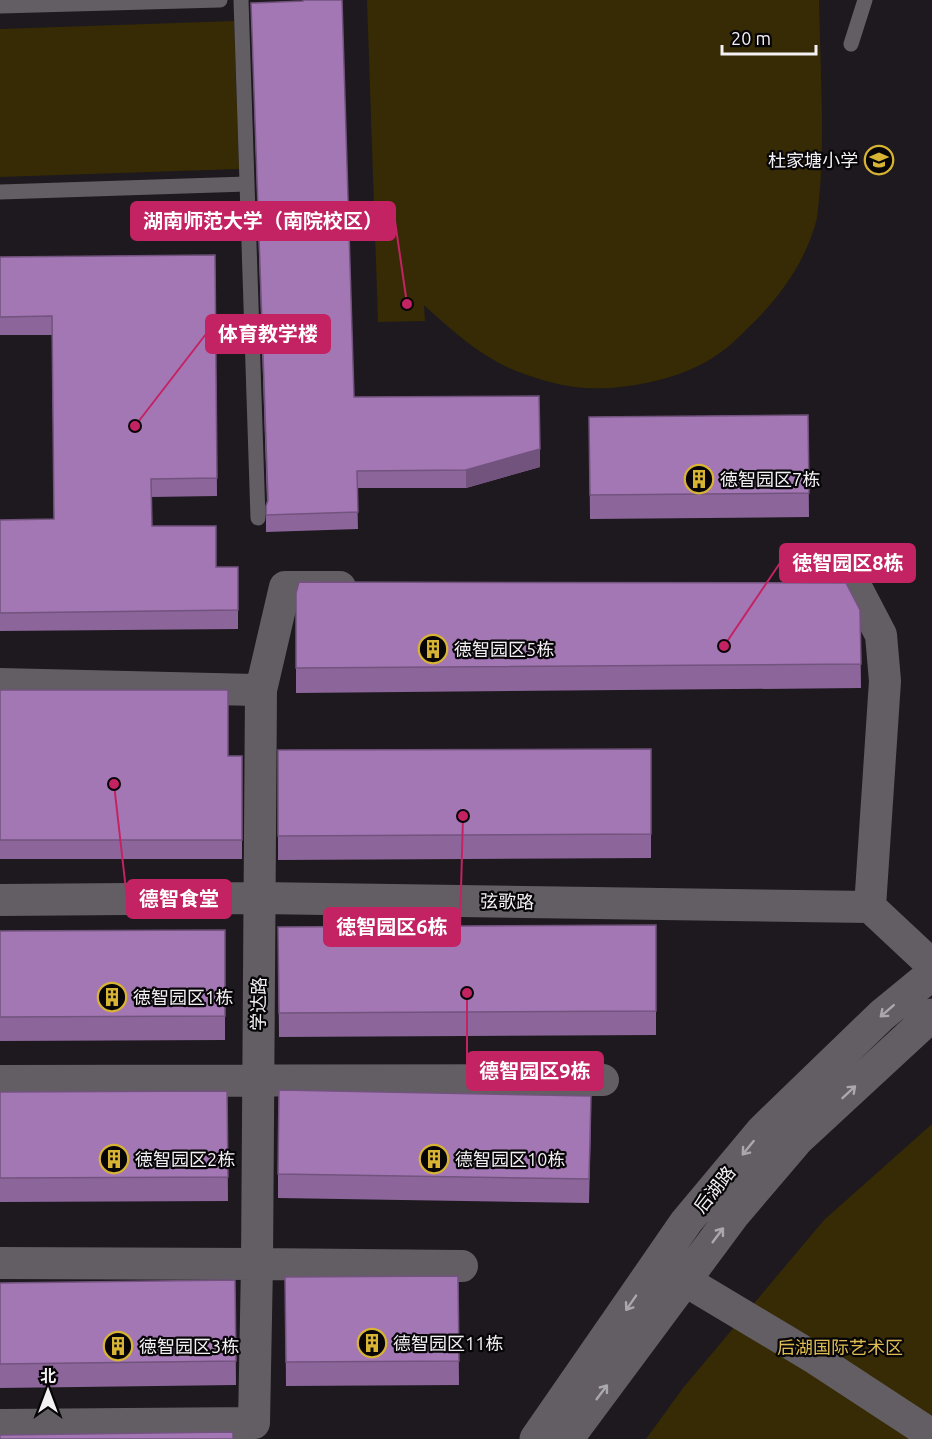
<svg xmlns="http://www.w3.org/2000/svg" width="932" height="1439" viewBox="0 0 932 1439" font-family="Ubuntu,'Noto Sans SC',sans-serif">
<style>
.green{fill:#362b04}
.lines{fill:none;stroke-linecap:round;stroke-linejoin:round}
.lane{stroke:#625e64;stroke-width:15}
.street{stroke:#625e64;stroke-width:32}
.secondary{stroke:#625e64;stroke-width:33}
.wall{fill:#8c669b}
.shaded-wall{fill:#72537e}
.building{fill:#a377b4;stroke:#72537e;stroke-width:1.5}
.oneway{stroke:#aba8ac}
.labels{text-anchor:middle;dominant-baseline:central;stroke-width:4.5;stroke-linejoin:round;paint-order:stroke}
.poi-label{font-size:18px;fill:#f4f1f5;stroke:#070507;text-anchor:start}
.street-label{font-size:18px;fill:#f4f1f5;stroke:#070507}
.park-label{font-size:18px;fill:#ddbd52;stroke:#070507}
.leader{fill:none;stroke:#c42363;stroke-width:2}
.callout-dot{fill:#c42363;stroke:#070507;stroke-width:2}
.callout{fill:#c42363;stroke:#c42363;stroke-width:2}
.callout-label{font-size:20px;text-anchor:middle;font-weight:bold;fill:#fff}
</style>
<rect width="100%" height="100%" fill="#1d191e"/>
<path class="green" d="M367 0H819C820 38 821 76 822 114 822 143 822 171 819 200 818 207 818 215 816 222 805 262 780 297 751 325 740 336 729 347 717 355 680 381 612 394 568 386 551 383 532 377 516 371 481 357 451 330 424 305L425 321 378 322Z
M234 21 239 169 0 177V29Z
M932 1124V1439H646L683 1388 824 1220Z"/>
<g class="lines">
<path class="lane" d="M241 0 258 518
M0 6 220 0
M851 44 865 0
M0 192 247 184"/>
<path class="street" d="M806 589H857L881 635 885 681 870 907 932 965
M0 684 261 690
M0 900 259 898 870 907
M0 1081 603 1080
M0 1263 257 1264 462 1266
M684 1280 816 1359 932 1435
M0 1425 254 1423 257 1264 261 690 285 587H340"/>
<path class="secondary" d="M536 1439 686 1222 762 1131 882 1015 932 974
M567 1439 734 1214 797 1140 932 1015"/>
</g>
<path class="wall" d="M303 1 354 397 540 467 466 488H357L358 529 266 532V506L267 502 251 3Z
M215 255 217 496 151 497 152 526 216 567H238V629L0 631V520L54 519 52 335H0V257Z
M808 415 809 517 590 519 589 417Z
M296 593 860 610 861 688 296 693Z
M0 690 228 756H242V859H0Z
M651 749V858L278 860V750Z
M656 925V1035L279 1037 278 927Z
M225 930V1040L0 1041V931Z
M227 1091 228 1201 0 1202V1092Z
M591 1120 589 1203 278 1198V1174Z
M458 1276 459 1385 286 1386 285 1277Z
M235 1280 236 1385 0 1388V1283Z"/>
<path class="shaded-wall" d="M540 449V467L466 488V470Z"/>
<path class="building" d="M303 0H342L354 397 539 396 540 449 466 470 357 471 358 512 266 515V506L268 500 251 3 303 1Z
M215 255 217 478 151 479 152 526H216V567H238V610L0 613V520L54 519 52 316 0 317V257Z
M808 415 809 493 590 495 589 417Z
M299 582 846 583 860 610 861 664 296 668V593Z
M0 690H228V756H242V840H0Z
M651 749V834L278 836V750Z
M656 925V1011L279 1013 278 927Z
M225 930V1016L0 1017V931Z
M279 1090 591 1096 589 1179 278 1174Z
M227 1091 228 1177 0 1178V1092Z
M458 1276 459 1361 286 1362 285 1277Z
M235 1280 236 1361 0 1364V1283Z
M233 1432V1439H0V1435Z"/>
<defs><path id="oneway-shaft" d="M-6 0H5M1.5-3L5.5 0L1.5 3" fill="none" stroke-width="1.6" stroke-linecap="round" stroke-linejoin="round" transform="scale(1.5)"/></defs>
<g class="oneway">
<use href="#oneway-shaft" transform="translate(887 1011) rotate(139)"/>
<use href="#oneway-shaft" transform="translate(849 1092) rotate(-43)"/>
<use href="#oneway-shaft" transform="translate(748 1148) rotate(129)"/>
<use href="#oneway-shaft" transform="translate(718 1235) rotate(-53)"/>
<use href="#oneway-shaft" transform="translate(631 1303) rotate(125)"/>
<use href="#oneway-shaft" transform="translate(602 1392) rotate(-53)"/>
</g>
<defs>
<g id="school-ring" transform="scale(1.5)"><circle r="9.5" fill="#070507" stroke="#d8b434" stroke-width="1.5"/><path d="M0-5L7-2L0 1L-7-2ZM-4 1L0 2.5L4 1V4Q0 6-4 4Z" fill="#d8b434"/></g>
<g id="building-ring" transform="scale(1.5)"><circle r="9.5" fill="#070507" stroke="#d8b434" stroke-width="1.5"/><path d="M-4-6H4V6H1V3H-1V6H-4ZM-2.5-4.3h1.7v1.8h-1.7ZM.8-4.3h1.7v1.8H.8ZM-2.5-1h1.7V.8h-1.7ZM.8-1h1.7V.8H.8Z" fill="#d8b434"/></g>
</defs>
<g fill-rule="evenodd">
<use href="#school-ring" x="879" y="160"/>
<use href="#building-ring" x="699" y="479"/>
<use href="#building-ring" x="433" y="649"/>
<use href="#building-ring" x="112" y="997"/>
<use href="#building-ring" x="114" y="1159"/>
<use href="#building-ring" x="434" y="1159"/>
<use href="#building-ring" x="372" y="1343"/>
<use href="#building-ring" x="118" y="1346"/>
</g>
<g class="labels">
<g class="poi-label">
<text x="858" y="160" text-anchor="end">杜家塘小学</text>
<text x="720" y="479">徳智园区7栋</text>
<text x="454" y="649">徳智园区5栋</text>
<text x="133" y="997">徳智园区1栋</text>
<text x="135" y="1159">徳智园区2栋</text>
<text x="455" y="1159">德智园区10栋</text>
<text x="393" y="1343">德智园区11栋</text>
<text x="139" y="1346">徳智园区3栋</text>
</g>
<g class="street-label">
<text transform="translate(507 901) rotate(1)">弦歌路</text>
<text transform="translate(258 1004) rotate(-89)">学达路</text>
<text transform="translate(714 1189) rotate(-51)">后湖路</text>
</g>
<g class="park-label">
<text x="840" y="1347">后湖国际艺术区</text>
</g>
</g>
<path class="leader" d="M407 304L395 221M135 426L206 334M724 646L780 563M114 784L127 899M463 816L460 927M467 993L467 1071"/>
<g class="callout-dot">
<circle cx="407" cy="304" r="6"/>
<circle cx="135" cy="426" r="6"/>
<circle cx="724" cy="646" r="6"/>
<circle cx="114" cy="784" r="6"/>
<circle cx="463" cy="816" r="6"/>
<circle cx="467" cy="993" r="6"/>
</g>
<g class="callout">
<rect x="131" y="202" width="264" height="38" rx="6"/>
<rect x="206" y="315" width="124" height="38" rx="6"/>
<rect x="780" y="544" width="135" height="38" rx="6"/>
<rect x="127" y="880" width="104" height="38" rx="6"/>
<rect x="324" y="908" width="136" height="38" rx="6"/>
<rect x="467" y="1052" width="136" height="38" rx="6"/>
</g>
<g class="callout-label">
<text x="263" y="228">湖南师范大学（南院校区）</text>
<text x="268" y="341">体育教学楼</text>
<text x="848" y="570">徳智园区8栋</text>
<text x="179" y="906">德智食堂</text>
<text x="392" y="934">徳智园区6栋</text>
<text x="535" y="1078">德智园区9栋</text>
</g>
<g transform="translate(48 1391)" stroke="#070507" stroke-width="4.5" paint-order="stroke">
<path d="M0-4.5L10 22L0 15L-10 22Z" fill="#f4f1f5"/>
<text y="-9" font-size="16" font-weight="bold" text-anchor="middle" fill="#f4f1f5">北</text>
</g>
<path d="M722 45v9h94v-9" fill="none" stroke="#f4f1f5" stroke-width="3"/>
<text x="731" y="45" font-size="18" fill="#f4f1f5" stroke="#070507" stroke-width="4.5" paint-order="stroke">20 m</text>
</svg>
